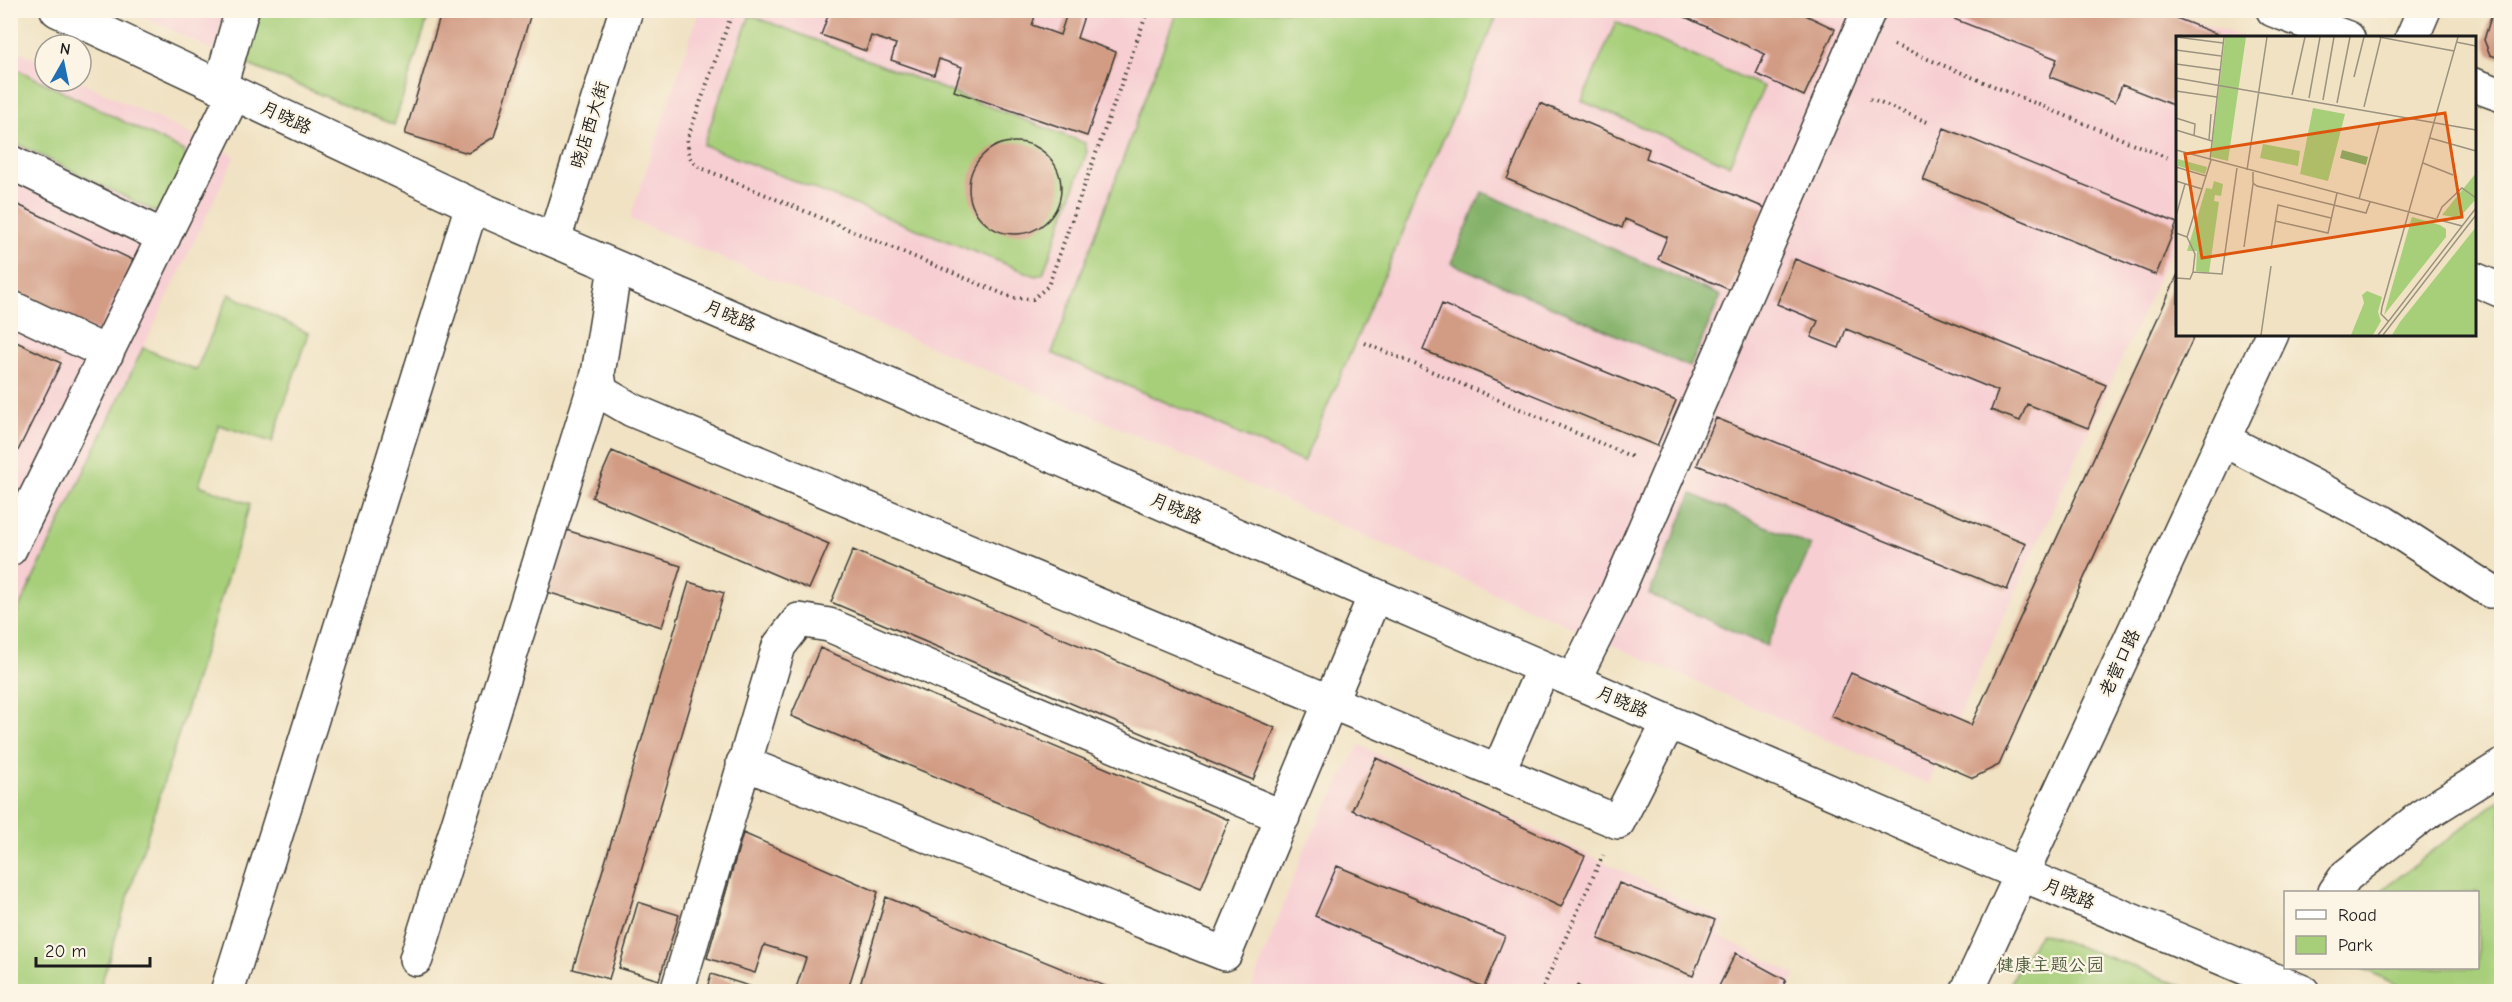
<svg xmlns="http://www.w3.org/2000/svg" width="2512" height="1002" viewBox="0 0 2512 1002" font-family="'Comic Neue','LXGW WenKai TC',sans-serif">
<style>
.built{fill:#f7cfd3}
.green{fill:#a7cf7a;stroke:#62764b;stroke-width:1.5}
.forest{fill:#85b26a;stroke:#506743;stroke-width:1.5}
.building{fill:#d29b84}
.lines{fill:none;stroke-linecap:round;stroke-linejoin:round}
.minor-casing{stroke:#3c3a35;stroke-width:36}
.path{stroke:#3c3a35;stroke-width:4;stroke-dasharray:1.5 4.5;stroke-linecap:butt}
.minor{stroke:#fff;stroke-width:33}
.labels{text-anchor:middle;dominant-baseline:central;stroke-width:4.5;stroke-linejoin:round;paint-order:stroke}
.street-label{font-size:18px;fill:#1c1c1c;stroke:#fcf5e5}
.park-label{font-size:18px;fill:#4d5b3d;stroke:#fcf5e5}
.inset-road{fill:none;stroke:#9b9380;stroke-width:1.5}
.view{fill:#de560d;fill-opacity:0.15;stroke:#de560d;stroke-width:3}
.inset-edge{fill:none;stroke:#1c1c1c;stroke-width:3}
</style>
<rect width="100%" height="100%" fill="#fcf5e5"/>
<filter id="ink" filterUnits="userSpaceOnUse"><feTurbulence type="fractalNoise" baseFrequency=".0167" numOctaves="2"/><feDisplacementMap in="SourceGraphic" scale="12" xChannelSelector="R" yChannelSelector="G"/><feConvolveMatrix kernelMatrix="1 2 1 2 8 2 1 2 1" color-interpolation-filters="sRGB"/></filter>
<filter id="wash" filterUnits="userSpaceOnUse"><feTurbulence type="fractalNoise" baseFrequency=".008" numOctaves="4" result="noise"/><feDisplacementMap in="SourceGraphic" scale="24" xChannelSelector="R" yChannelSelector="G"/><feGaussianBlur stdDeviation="1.35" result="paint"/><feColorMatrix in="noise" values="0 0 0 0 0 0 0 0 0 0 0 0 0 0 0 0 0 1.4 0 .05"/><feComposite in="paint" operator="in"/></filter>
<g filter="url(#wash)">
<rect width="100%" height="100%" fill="#f0e2c3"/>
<path class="built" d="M2168 10 2243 37 2178 38 2177 237 1928 784 1031 389 630 219 699 11Z
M132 11H225L214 51Z
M11 47 45 64V81H80L235 156 11 625Z
M1359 745 1725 920 1718 935 1796 975 1787 992H1250L1305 848Z"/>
<path class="green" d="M253 11H430L394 125 239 61Z
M1177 11H1499L1303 462 1052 353Z
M750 15 1085 143 1087 152 1043 274 1036 276 703 145Z
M1616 22 1764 87 1729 165 1582 101Z
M10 66 184 151 187 166 165 208 156 212 11 141Z
M229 294 308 333 272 442 219 425 199 485 250 504 99 991H11V625L143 348 196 370Z
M2501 798V991H2409L2362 968H2478V892H2380Z
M2041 933 2136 967 2193 991H2007L2022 960Z"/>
<path class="forest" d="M1482 192 1721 296 1690 367 1451 263Z
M1692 494 1811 546 1767 646 1649 594Z"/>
<g id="blocks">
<path class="building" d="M442 10H532L494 137 468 153 405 134Z
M830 10H1037L1032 25 1060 35 1068 10H1086L1077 38 1116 52 1087 136 954 91 962 67 939 59 934 75 891 60 896 44 871 36 866 51 821 35Z
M1670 10H1795L1835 29 1804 96 1756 74 1765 54Z
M1931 10H2156L2217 34 2216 38H2178V107L2122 85 2115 102 2050 77 2057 59Z
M2493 10H2502V59L2490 55 2484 40Z
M1540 103 1649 149 1646 158 1765 208 1730 290 1658 259 1667 237 1625 219 1622 228 1507 179Z
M1944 128 2177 223 2156 275 1923 180Z
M969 188a46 46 0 1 1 92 0a46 46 0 1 1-92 0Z
M10 201 133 260 98 332 10 290Z
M1795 259 2106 385 2088 428 2027 404 2020 421 1991 410 1998 391 1846 329 1839 348 1811 337 1818 321 1777 304Z
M2178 274V334H2195L1999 765 1973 778 1831 716 1851 673 1971 725Z
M1442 304 1676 401 1657 446 1423 350Z
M10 339 61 363 10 467Z
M1716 418 2026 543 2007 590 1697 465Z
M612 451 829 544 809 589 592 497Z
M566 530 681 566 662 627 547 592Z
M853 550 1275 728 1253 780 831 602Z
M689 582 724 593 609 979 573 969Z
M820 648 1229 820 1201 888 791 716Z
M1376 758 1585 856 1561 907 1352 810Z
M743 833 878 892 847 992H807L796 988 806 958 764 945 755 973 707 958Z
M1337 866 1505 936 1484 987 1315 916Z
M1619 883 1715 920 1693 976 1598 939Z
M886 897 1117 991V992H858Z
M638 902 679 915 659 980 619 968Z
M1736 953 1786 980 1780 992H1716Z
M711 974 765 991V992H706Z
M1577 985 1588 992H1574Z"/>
</g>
</g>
<g filter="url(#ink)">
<use href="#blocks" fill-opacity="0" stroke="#3c3a35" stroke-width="1.5"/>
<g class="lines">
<g class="minor-casing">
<path id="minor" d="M57 10 472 205 2021 874 2303 992
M2273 10 2348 38
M2412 38 2424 10
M2474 85 2502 95
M220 87 242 10
M10 162 164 237
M554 240 626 10
M615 267 598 374 601 392 632 410 1618 822 1669 722
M2474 279 2502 291
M10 307 107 353
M2224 440 2383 522 2490 591
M10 549 234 94
M1573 681 1615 597 1869 10
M743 763 1225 954 1375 595
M1498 772 1543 668
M2335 892 2346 876 2422 816 2502 766
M416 959 598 374
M227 992 472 205
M677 992 779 646 799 620 829 625 1283 817
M1967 992 2272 334"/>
</g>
<path class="path" d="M733 10 687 140 690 158 699 167 1013 298 1033 299 1048 286 1148 10
M1894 45 2168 158
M1870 99 1930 123
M1365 343 1635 458
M1541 992 1603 855"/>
<use href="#minor" class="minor"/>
</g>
</g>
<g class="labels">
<g class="street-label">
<text transform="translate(286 118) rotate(25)">月晓路</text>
<text transform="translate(590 125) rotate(-73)">晓店西大街</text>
<text transform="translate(730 316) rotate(23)">月晓路</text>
<text transform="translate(1176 509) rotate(23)">月晓路</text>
<text transform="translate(2120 663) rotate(-65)">老营口路</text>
<text transform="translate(1622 702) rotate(23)">月晓路</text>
<text transform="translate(2069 894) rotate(22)">月晓路</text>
</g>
<g class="park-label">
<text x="2050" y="965">健康主题公园</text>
</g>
</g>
<g transform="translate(2176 36)">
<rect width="300" height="300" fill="#f0e2c3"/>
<path d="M49 1H70L52 125 35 121ZM137 72 169 78 152 145 124 138ZM87 108 124 115 122 130 84 122ZM2 123 31 131V132L29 138 2 130ZM300 137V163L283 182 266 179ZM38 145 47 148 45 160 39 159 38 165 43 166 33 237 20 235 21 215H11L30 152 36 153ZM236 181 264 189 270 193V201L208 279ZM300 191V299H216L224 286ZM191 255 206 261 202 276 205 285 197 299H175L188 267 186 259Z" fill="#a7cf7a"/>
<path d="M166 114 192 121 190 129 164 122Z" fill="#85b26a"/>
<path class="inset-road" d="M0 1 47 7M203 1 278 15M280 6 300 10M0 14 45 20M0 28 44 34M178 41 188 1M0 42 300 94M0 55 41 61M116 59 129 1M133 62 144 1M147 64 158 1M161 67 174 1M188 71 205 1M0 82 19 88 18 100M0 94 36 105M254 102 300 115M33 104 35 78M0 114 286 190M34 124 48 1M247 127 277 139M0 131 30 140M71 134 91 1M77 136V147L81 150 190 177 194 166M0 145 26 153M183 163 204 86M0 180 9 148M261 182 266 171 286 152 300 162M99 185 152 197 161 157M0 197 11 201 35 124M11 201 19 218 17 236M68 211 77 148M95 213 102 169 155 182M0 242 14 243 17 236 46 238 61 132M213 286 205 278 206 271 282 1M85 299 95 230M202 299 300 172M207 299 300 179"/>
<path class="view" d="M269 77 286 181 26 222 9 118Z"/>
<rect width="300" height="300" class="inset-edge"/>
</g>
<rect width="2512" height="1002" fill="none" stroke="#fcf5e5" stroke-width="36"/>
<rect x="2284" y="891" width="195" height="78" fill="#fcf5e5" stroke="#a29e95" stroke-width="1.5"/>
<rect x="2296" y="910" width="30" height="9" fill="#ffffff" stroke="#a29e95" stroke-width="1.5"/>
<text x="2338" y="921" font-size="18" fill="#1c1c1c">Road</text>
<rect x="2296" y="936" width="30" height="18" fill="#a7cf7a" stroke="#a29e95" stroke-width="1.5"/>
<text x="2338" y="951" font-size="18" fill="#1c1c1c">Park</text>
<g transform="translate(63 63) rotate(9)"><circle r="28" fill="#fcf5e5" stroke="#a29e95" stroke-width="1.5"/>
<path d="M0-4.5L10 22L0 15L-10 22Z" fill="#1f6fb2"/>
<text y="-9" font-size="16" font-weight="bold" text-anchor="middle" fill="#1c1c1c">N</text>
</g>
<path d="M36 957v9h114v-9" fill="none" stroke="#1c1c1c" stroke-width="3"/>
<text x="45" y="957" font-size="18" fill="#1c1c1c" stroke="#fcf5e5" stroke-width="4.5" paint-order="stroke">20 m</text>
</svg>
